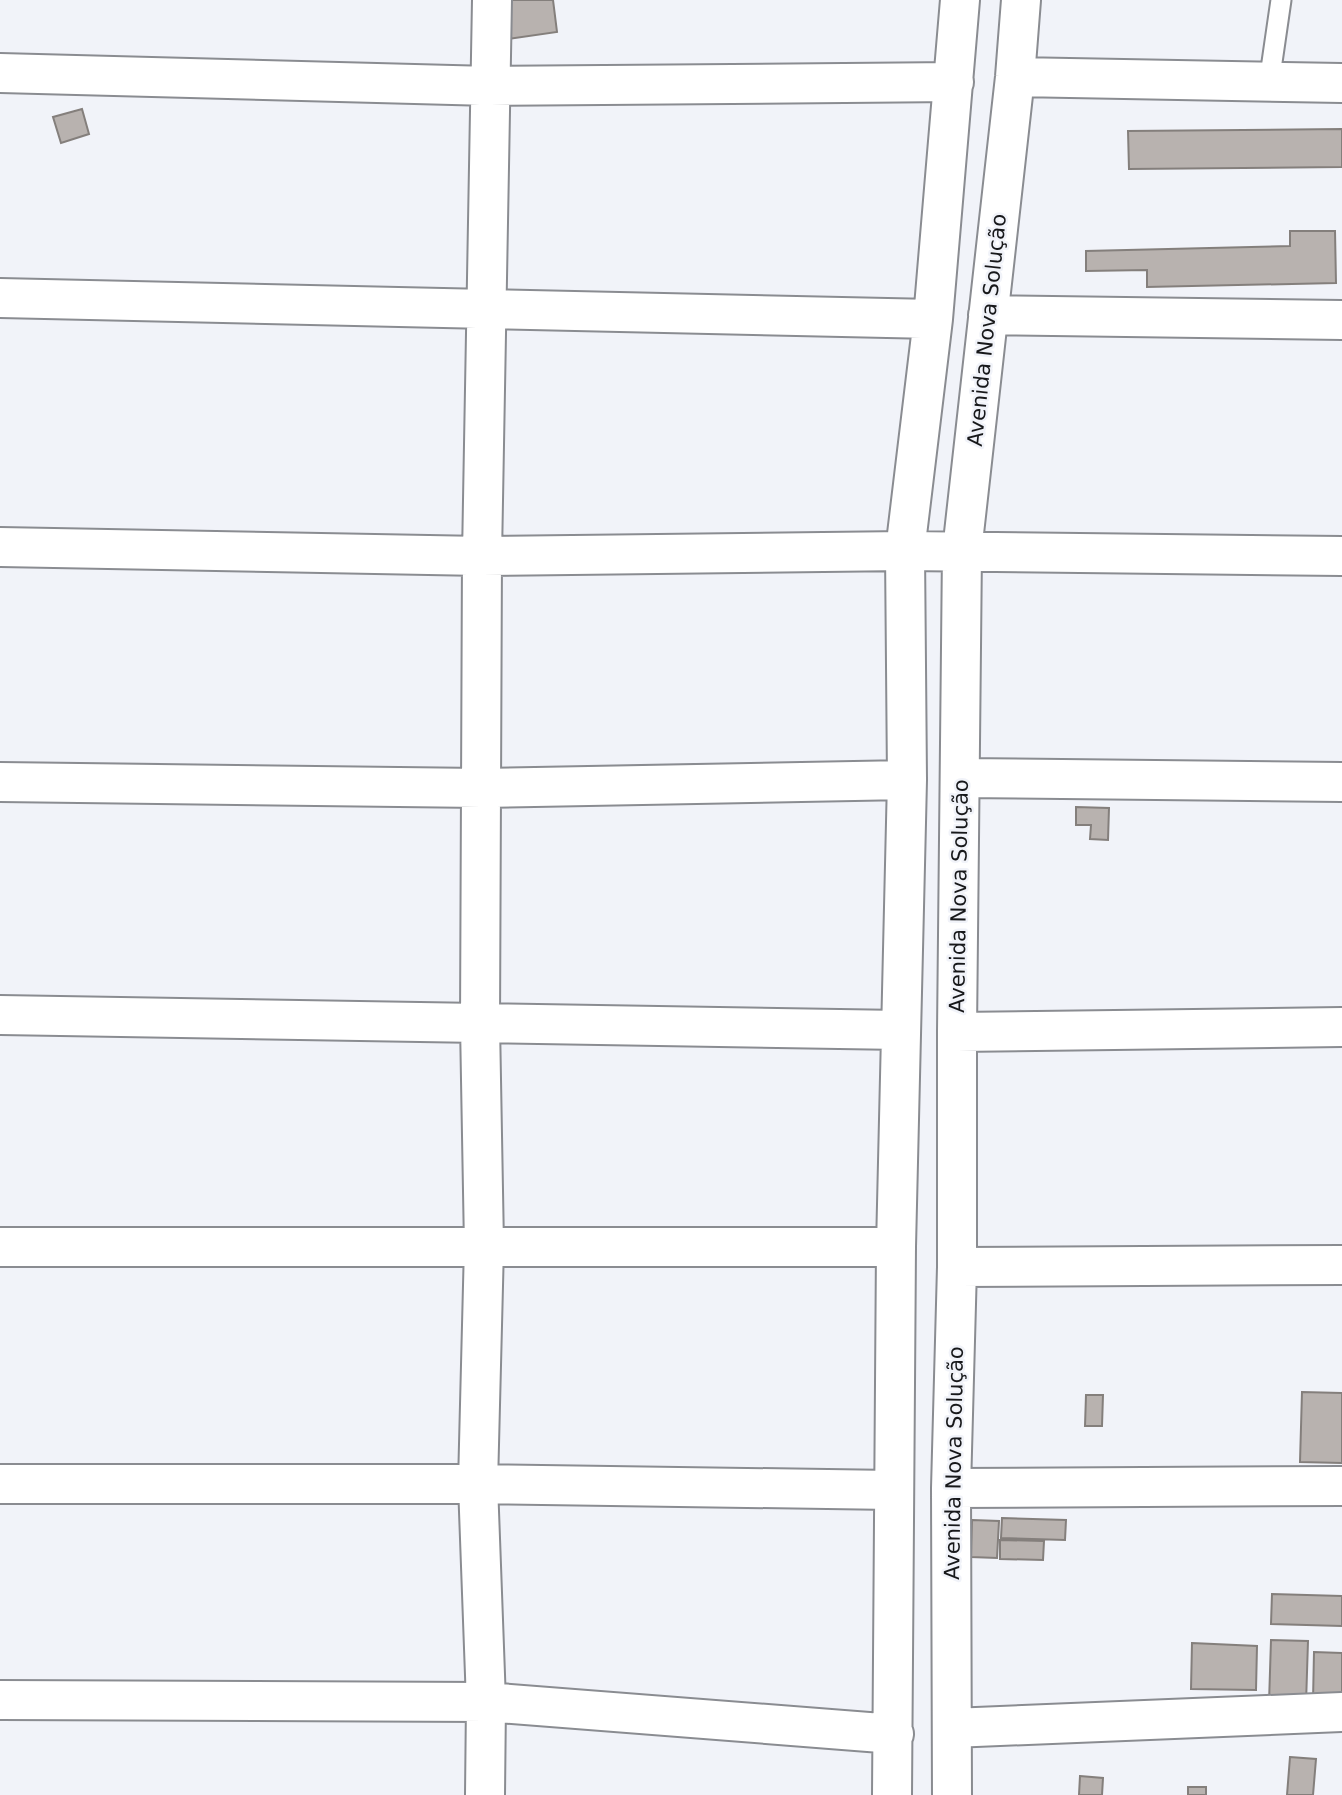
<svg xmlns="http://www.w3.org/2000/svg" width="1342" height="1795" viewBox="0 0 1342 1795" font-family="'DejaVu Sans',sans-serif">
<style>
.building{fill:#b8b2af;stroke:#847f7c;stroke-width:2}
.lines{fill:none;stroke-linecap:round;stroke-linejoin:round}
.service-casing{stroke:#8a8c91;stroke-width:23}
.minor-casing{stroke:#8a8c91;stroke-width:42}
.service{stroke:#fff;stroke-width:19}
.minor{stroke:#fff;stroke-width:38}
.labels{text-anchor:middle;dominant-baseline:central;stroke-width:5;stroke-linejoin:round;paint-order:stroke}
.street-label{font-size:21px;fill:#17181a;stroke:#f1f3f9}
</style>
<rect width="100%" height="100%" fill="#f1f3f9"/>
<path class="building" d="M503 0H553L557 32 508 39Z
M82 109 89 134 61 143 53 117Z
M1342 129V167L1129 169 1128 131Z
M1290 231H1335L1336 283 1147 287V270L1086 271V251L1290 246Z
M1076 807 1109 808 1108 840 1090 839 1091 825H1076Z
M1302 1392 1342 1393V1463L1300 1462Z
M1086 1395H1103L1102 1426H1085Z
M1002 1518 1066 1520 1065 1540 1001 1538Z
M972 1520 999 1521 997 1558 971 1557Z
M1000 1540 1044 1541 1043 1560 1000 1559Z
M1272 1594 1342 1596V1626L1271 1624Z
M1271 1640 1308 1641 1306 1704 1269 1703Z
M1192 1643 1257 1646 1256 1690 1191 1689Z
M1314 1652 1342 1653V1702L1313 1701Z
M1290 1757 1316 1759 1313 1795H1287Z
M1080 1776 1103 1778 1102 1795H1079Z
M1188 1787H1206V1795H1188Z"/>
<g class="lines">
<g class="service-casing">
<path id="service" d="M1269 83 1281 0"/>
</g>
<g class="minor-casing">
<path id="minor" d="M0 73 490 86 954 82
M1015 77 1342 83
M0 298 933 319
M988 315 1342 320
M0 547 482 556 905 551 1342 556
M961 778 1342 782
M0 782 481 788 907 780
M0 1015 901 1030
M957 1032 1342 1027
M0 1247H896
M957 1267 1342 1265
M0 1484H478L893 1490
M951 1488 1342 1486
M0 1700 486 1702 894 1734
M952 1728 1342 1712
M485 1795 486 1702 478 1484 484 1246 480 1024 482 556 492 0
M892 1795 896 1247 907 780 905 551 933 319 960 0
M952 1795 951 1488 957 1267V1032L962 551 1015 77 1021 0"/>
</g>
<use href="#service" class="service"/>
<use href="#minor" class="minor"/>
</g>
<g class="labels">
<g class="street-label">
<text transform="translate(987 330) rotate(-84)">Avenida Nova Solução</text>
<text transform="translate(959 896) rotate(-89)">Avenida Nova Solução</text>
<text transform="translate(954 1463) rotate(-89)">Avenida Nova Solução</text>
</g>
</g>
</svg>
